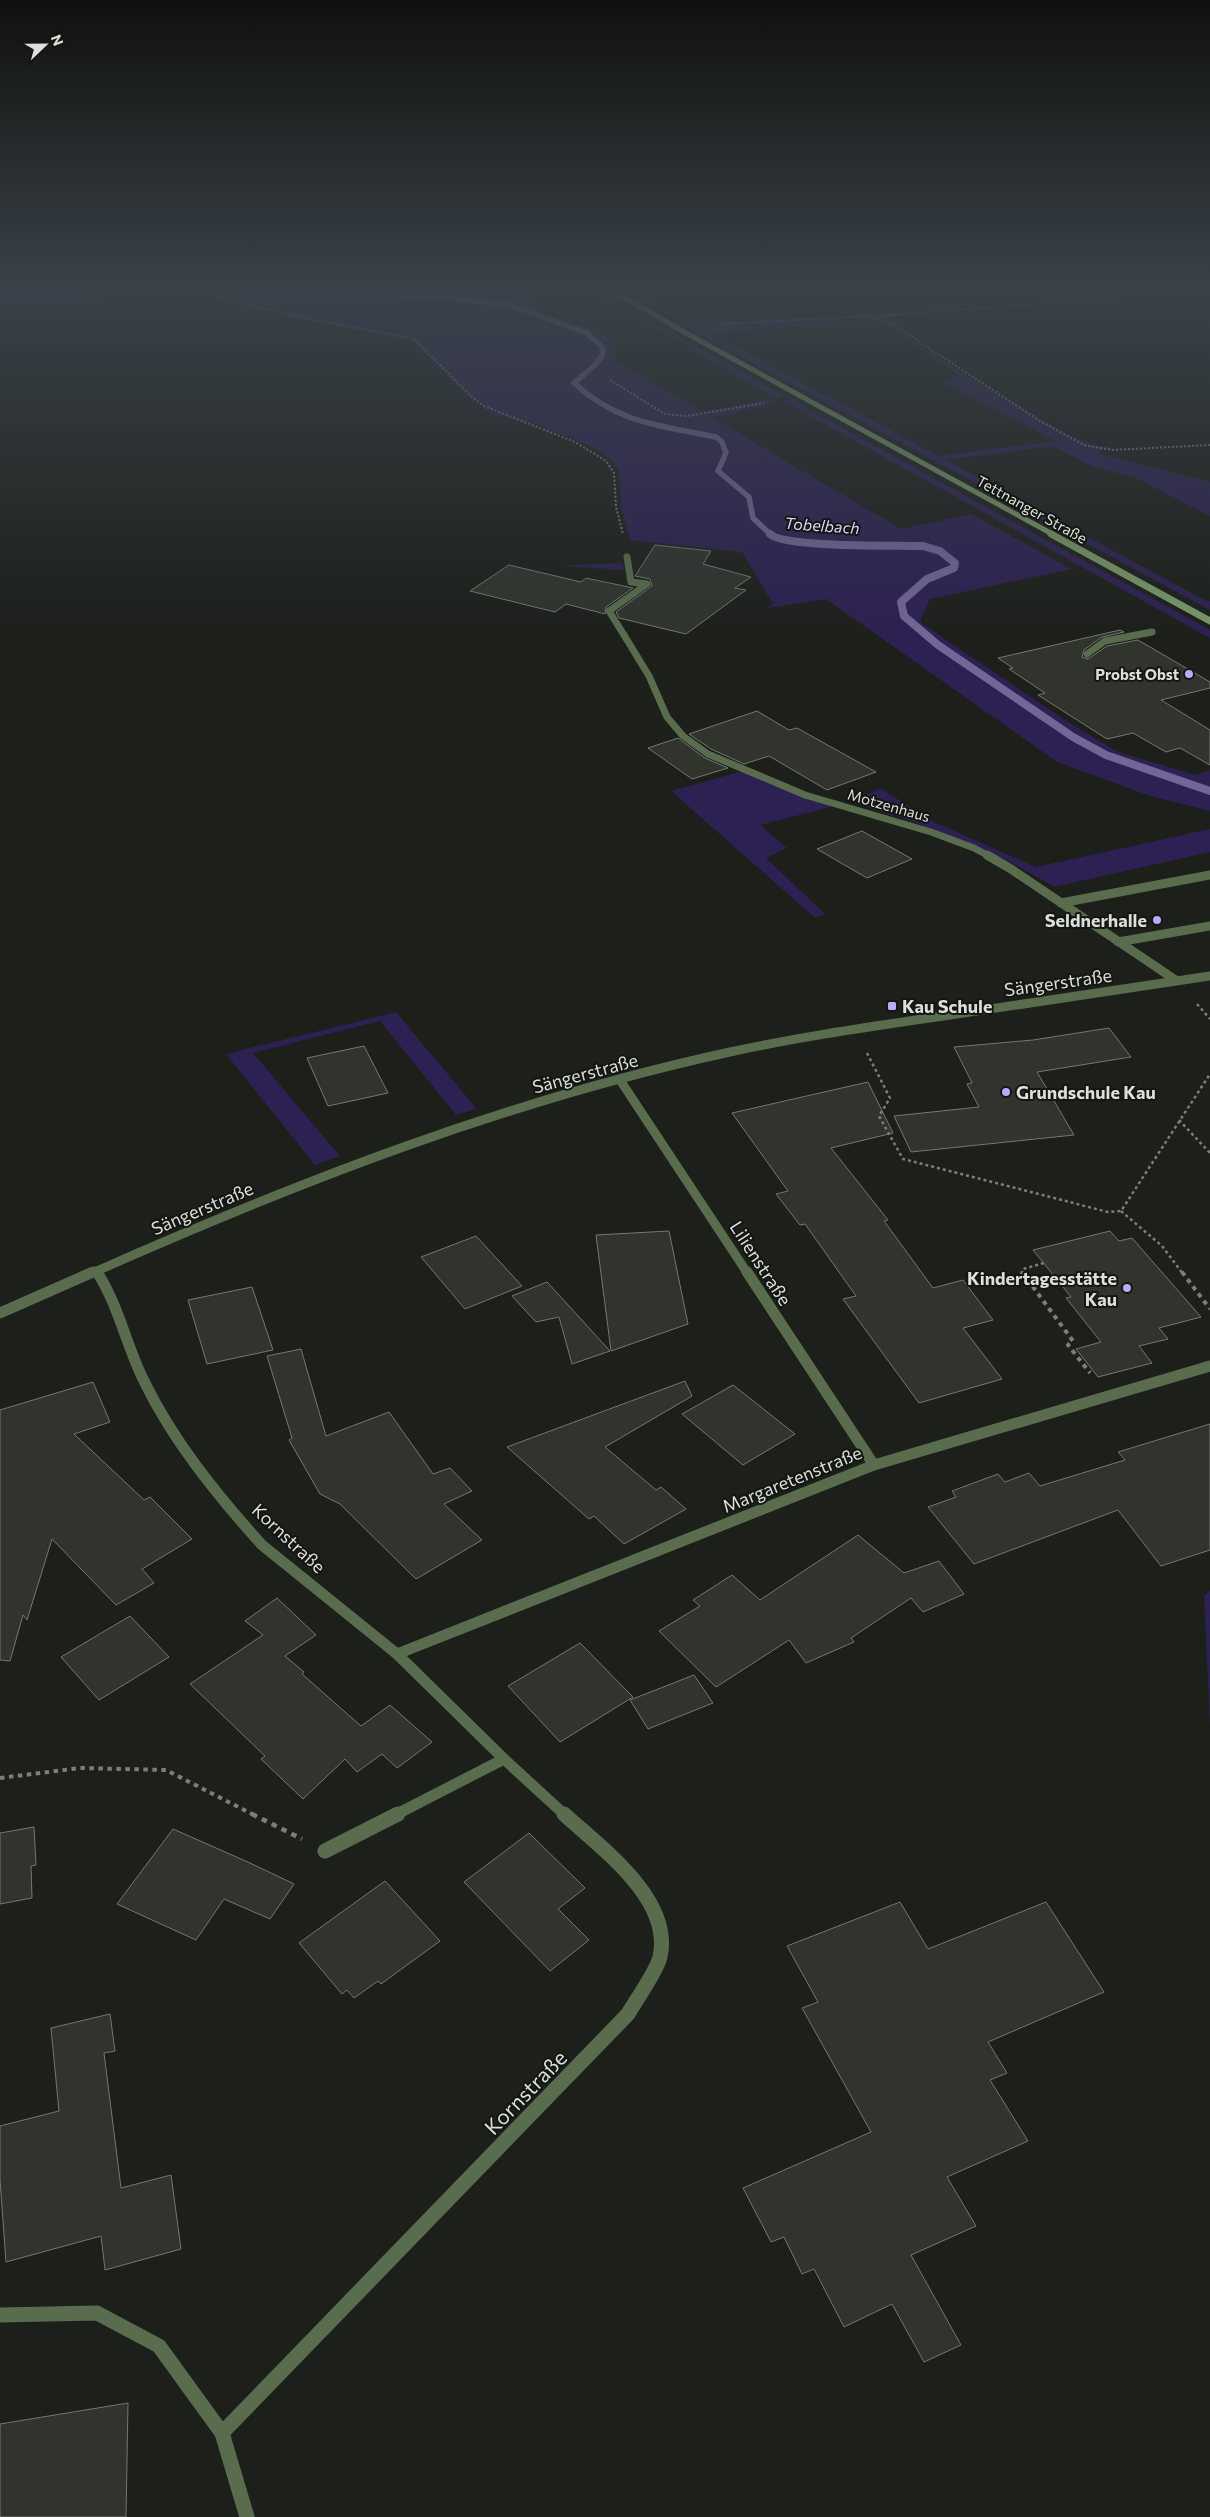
<svg xmlns="http://www.w3.org/2000/svg" width="1210" height="2517" viewBox="0 0 1210 2517" font-family="Commissioner,sans-serif">
<style>
.green{fill:#2d2052;fill-rule:evenodd}
.lines{fill:none;stroke-linecap:round;stroke-linejoin:round}
.stream-far1{stroke:#726696;stroke-width:5.5}
.stream{stroke:#726696;stroke-width:8}
.building{fill:#30342d;stroke:#747871}
.path-far3{stroke:#7b7e79;stroke-width:2;stroke-dasharray:2 2;stroke-linecap:butt}
.path-far2{stroke:#7b7e79;stroke-width:2.5;stroke-dasharray:3 3;stroke-linecap:butt}
.path-far1{stroke:#7b7e79;stroke-width:4;stroke-dasharray:4.5 4.5;stroke-linecap:butt}
.path{stroke:#7b7e79;stroke-width:4.5;stroke-dasharray:5.5 5.5;stroke-linecap:butt}
.lane-far1{stroke:#596c4d;stroke-width:7}
.lane{stroke:#596c4d;stroke-width:9}
.street-far3{stroke:#596c4d;stroke-width:7}
.street-far2{stroke:#596c4d;stroke-width:9}
.street-far1{stroke:#596c4d;stroke-width:11}
.street{stroke:#596c4d;stroke-width:15}
.secondary-far1{stroke:#7b9867;stroke-width:5}
.secondary{stroke:#7b9867;stroke-width:7}
.poi-dot{fill:#b8abf7;stroke:#131611;stroke-width:2}
.labels{text-anchor:middle;dominant-baseline:central;stroke-width:4;stroke-linejoin:round;paint-order:stroke}
.far-street-label{font-size:15px;fill:#dcdfdb;stroke:#131611}
.far-poi-label{font-size:15px;font-weight:bold;fill:#dcdfdb;stroke:#131611;text-anchor:end}
.far-water-label{font-size:16px;font-style:italic;fill:#d9d3fd;stroke:#131611}
.poi-label{font-size:18px;font-weight:bold;fill:#dcdfdb;stroke:#131611;text-anchor:end}
.street-label{font-size:18px;fill:#dcdfdb;stroke:#131611}
.near-street-label{font-size:21px;fill:#dcdfdb;stroke:#131611}
</style>
<rect width="100%" height="100%" fill="#1c1f1a"/>
<path class="green" d="M0 287H376L403 292 446 289 506 299 539 287H569L571 289 521 304 602 332 617 347 614 360 703 412 769 399 776 403 713 418 901 529 971 514 1071 569 930 599 920 622 1062 718 1118 752 1196 775 1210 770V811L1150 796 1057 762 826 599 768 608 773 604 742 552 630 540 621 505 619 473 613 461 595 448 535 424 493 415 471 399 415 344 399 337 308 321 185 291 0 311Z
M581 287H595L675 335 785 396 777 398Z
M619 287H637L700 324 884 311 898 316 881 318 965 375 1071 436 1094 445 1122 449 1102 450 1098 454 1210 482V516L1134 477 1094 467 1052 446 946 460 1206 601H1210V610L683 325ZM878 321 959 375 944 383 1056 441 939 456 710 333Z
M790 399 1210 630V638L783 401Z
M622 563 624 570 557 566Z
M746 770 835 806 760 825 787 848 766 858 825 914 815 918 671 791Z
M880 788 934 822 1036 867 1210 829V852L1054 887 1007 860 914 822 851 802Z
M396 1012 477 1109 456 1115 380 1021 253 1053 340 1156 315 1165 226 1054Z
M1210 1590V1729L1204 1596Z"/>
<g class="lines">
<path class="stream-far1" d="M356 287 408 297H442L509 305 587 333 603 348 602 356 594 366 574 383C619 424 659 425 716 437L722 442 726 453 718 471 749 497 753 518 771 535"/>
<path class="stream" d="M770 534C784 548 897 545 923 546L940 551 955 563 954 568 927 579 901 602 904 616 938 645 1073 737 1106 755 1210 791"/>
</g>
<path class="building" d="M655 545 711 551 703 564 751 577 735 588 746 590 686 634 619 618 616 612 652 586 650 579 635 576Z
M509 565 581 582 586 578 633 588 606 607 605 614 566 604 555 612 470 591Z
M1120 630 1124 632 1102 637 1084 650 1082 657 1088 659 1107 646 1138 640 1210 682V688L1161 700 1210 730V765L1180 748 1166 752 1133 733 1107 739 1038 695 1045 693 1009 669 1013 668 998 658Z
M757 711 789 730 797 728 876 772 827 790 769 756 744 764 711 749 689 734Z
M678 738 705 758 728 768 692 779 648 748Z
M862 831 912 859 867 878 817 849Z
M1109 1028 1131 1057 1037 1072 1074 1135 911 1152 894 1116 979 1107 967 1084 972 1083 954 1047 1033 1040Z
M364 1046 388 1093 328 1106 307 1058Z
M868 1082 893 1133 831 1148 888 1220 884 1221 933 1288 963 1280 993 1320 963 1328 1002 1379 919 1403 843 1299 856 1296 805 1224 800 1225 776 1194 788 1191 732 1113Z
M669 1231 688 1324 611 1351 596 1235Z
M1110 1231 1119 1241 1132 1238 1201 1317 1159 1328 1168 1339 1139 1346 1152 1363 1098 1377 1076 1349 1101 1342 1066 1298 1071 1297 1033 1250Z
M476 1236 522 1286 465 1309 421 1257Z
M547 1282 548 1283 610 1351 572 1364 559 1317 536 1322 512 1296Z
M252 1287 273 1350 207 1364 188 1300Z
M301 1349 326 1436 389 1412 433 1474 450 1468 472 1491 444 1504 482 1540 416 1579 340 1504 320 1494 289 1440 292 1438 267 1356Z
M685 1381 692 1396 605 1447 656 1490 661 1487 686 1509 624 1544 594 1516 589 1519 507 1447Z
M93 1382 110 1422 74 1434 144 1500 150 1497 192 1539 142 1569 154 1583 116 1605 52 1539 27 1620 23 1615 10 1661 0 1660V1410Z
M733 1385 795 1434 743 1465 682 1414Z
M1210 1424V1550L1161 1566 1118 1510 974 1564 928 1507 956 1497 952 1491 998 1474 1005 1482 1029 1473 1040 1486 1125 1460 1118 1452Z
M858 1535 904 1573 939 1561 964 1594 923 1612 911 1598 851 1638 854 1642 806 1663 789 1640 716 1687 659 1631 700 1606 693 1600 732 1575 760 1600Z
M277 1598 316 1635 285 1656 304 1672 302 1674 361 1726 390 1705 432 1742 397 1768 382 1754 357 1772 345 1759 303 1799 261 1759 265 1756 190 1684 263 1635 245 1621Z
M130 1616 169 1657 99 1700 61 1657Z
M580 1643 633 1697 560 1742 508 1686Z
M694 1675 713 1703 648 1729 630 1700Z
M34 1827 36 1865 31 1866 32 1898 0 1904V1833Z
M173 1829 250 1863 294 1884 270 1919 224 1899 196 1940 117 1904Z
M529 1833 585 1888 558 1909 589 1940 550 1971 464 1882Z
M385 1881 440 1941 381 1984 378 1981 354 1998 347 1990 342 1994 299 1943Z
M900 1902 928 1949 1046 1902 1104 1992 988 2042 1007 2073 990 2080 1028 2141 947 2177 976 2226 911 2255 961 2345 924 2362 892 2304 844 2327 814 2269 802 2274 784 2237 771 2242 743 2188 871 2132 802 2008 818 2002 787 1946Z
M110 2014 115 2051 104 2053 121 2188 171 2175 181 2249 105 2270 101 2236 6 2262 0 2180V2126L59 2111 51 2028Z
M128 2403 126 2517H0V2424Z"/>
<g class="lines">
<path class="path-far3" d="M172 287 305 318 414 339 473 398 484 406 575 442 606 461 614 473 616 507 623 534
M576 287 584 292
M877 316 1210 291
M721 324 869 316 894 325 1040 421 1084 445 1112 450 1210 445
M610 380 665 414 687 416 764 403"/>
<path class="path-far2" d="M1197 1004 1210 1019
M867 1053 890 1098 879 1116 903 1159 1108 1212 1121 1211 1210 1074
M1179 1120 1210 1153
M1121 1211 1162 1246 1183 1274
M1021 1274 1023 1269 1044 1263"/>
<path class="path-far1" d="M1022 1272 1073 1341 1068 1345 1090 1373
M1182 1272 1210 1309
M0 1778 80 1768 166 1770 254 1815"/>
<path class="path" d="M252 1814 302 1839"/>
<path class="lane-far1" d="M624 635 609 611 647 584 631 582 627 557
M1087 654 1105 641 1152 632"/>
<path class="lane" d="M1061 903 1210 875
M1118 942 1210 926"/>
<path class="street-far3" d="M624 635 649 676 667 717 683 736 708 754 805 795 931 832 974 848 989 856"/>
<path class="street-far2" d="M987 855 1011 869 1177 981
M620 1080 748 1274
M96 1271 98 1274
M90 1274C297 1182 509 1100 730 1052 803 1036 876 1026 950 1015 1036 1002 1123 989 1210 976"/>
<path class="street-far1" d="M97 1272C119 1306 126 1345 144 1381 173 1441 217 1495 262 1545L397 1654 504 1759 565 1815
M747 1272 874 1465
M0 1313 93 1272
M397 1654 874 1465 1210 1366
M395 1815 504 1759"/>
<path class="street" d="M325 1851 398 1814
M0 2315 97 2313 159 2346 222 2433 247 2517
M222 2433 628 2014C636 2000 657 1971 660 1957 673 1899 601 1848 564 1814"/>
<path class="secondary-far1" d="M607 287 684 332 1054 535"/>
<path class="secondary" d="M1051 534 1210 621"/>
</g>
<linearGradient id="sky" x2="0" y2="1"><stop stop-color="#0f110e"/><stop offset="0.45" stop-color="#3a4249"/><stop offset="1" stop-color="#3a4249" stop-opacity="0"/></linearGradient>
<rect width="1210" height="639" fill="url(#sky)"/>
<g class="poi-dot">
<circle cx="1189" cy="674" r="5"/>
<circle cx="1157" cy="920" r="5"/>
<rect x="887" y="1001" width="10" height="10" rx="2.5"/>
<circle cx="1006" cy="1092" r="5"/>
<circle cx="1127" cy="1288" r="5"/>
</g>
<g class="labels">
<g class="far-street-label">
<text transform="translate(1032 509) rotate(29)">Tettnanger Straße</text>
<text transform="translate(889 805) rotate(16)">Motzenhaus</text>
</g>
<g class="far-poi-label">
<text x="1179" y="674">Probst Obst</text>
</g>
<g class="far-water-label">
<text transform="translate(822 525) rotate(4)">Tobelbach</text>
</g>
<g class="poi-label">
<text x="1147" y="920">Seldnerhalle</text>
<text x="902" y="1006" text-anchor="start">Kau Schule</text>
<text x="1016" y="1092" text-anchor="start">Grundschule Kau</text>
<text x="1117" y="1278">Kindertagesstätte<tspan x="1117" dy="21">Kau</tspan></text>
</g>
<g class="street-label">
<text transform="translate(1058 982) rotate(-8)">Sängerstraße</text>
<text transform="translate(585 1073) rotate(-15)">Sängerstraße</text>
<text transform="translate(202 1208) rotate(-23)">Sängerstraße</text>
<text transform="translate(761 1263) rotate(57)">Lilienstraße</text>
<text transform="translate(792 1479) rotate(-22)">Margaretenstraße</text>
<text transform="translate(289 1538) rotate(43)">Kornstraße</text>
</g>
<g class="near-street-label">
<text transform="translate(525 2092) rotate(-46)">Kornstraße</text>
</g>
</g>
<g transform="translate(45 45) rotate(68)" stroke="#131611" stroke-width="4" paint-order="stroke">
<path d="M0-4L9 19L0 12L-9 19Z" fill="#dcdfdb"/>
<text y="-8" font-size="14" font-weight="bold" text-anchor="middle" fill="#dcdfdb">N</text>
</g>
</svg>
